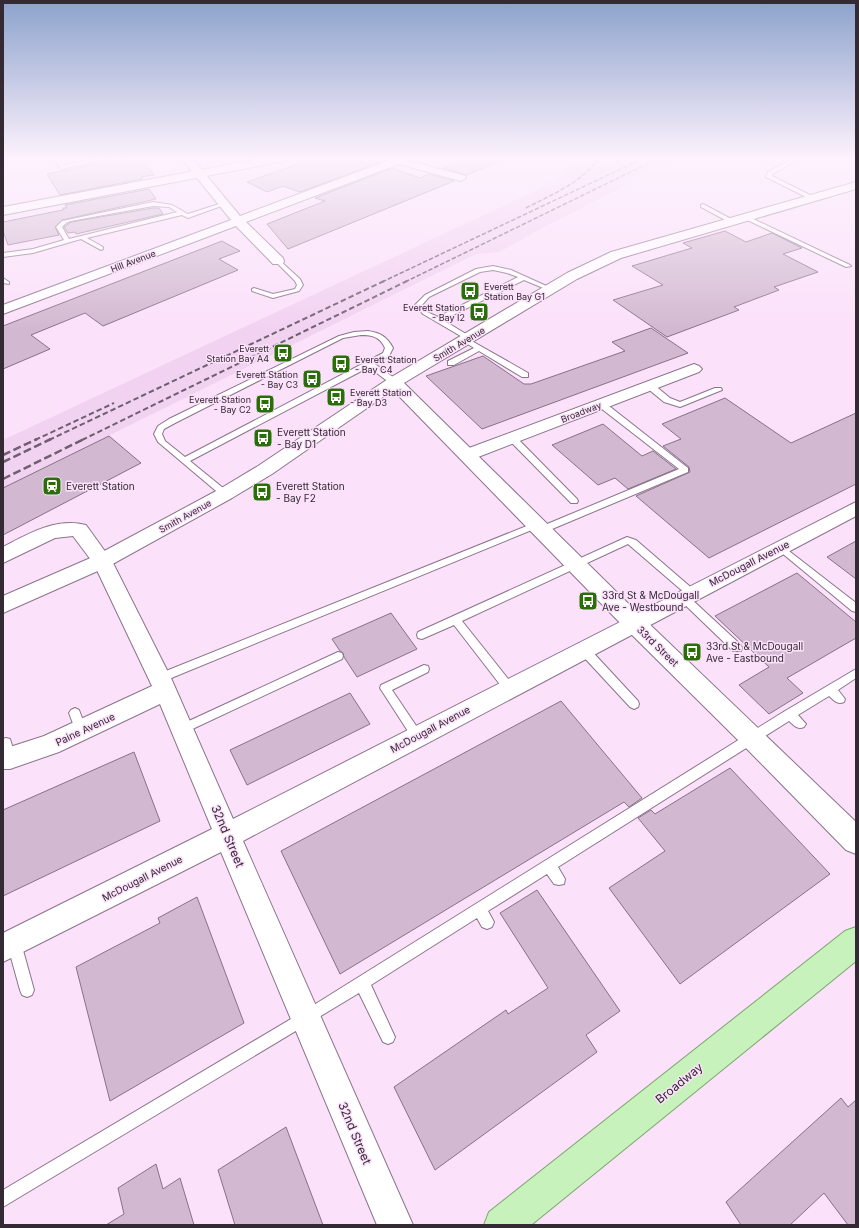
<svg xmlns="http://www.w3.org/2000/svg" width="859" height="1228" viewBox="0 0 859 1228" font-family="Inter,sans-serif">
<style>
.built{fill:#f2d2f1}
.building{fill:#d2b9d1;stroke:#887187}
.lines{fill:none;stroke-linecap:round;stroke-linejoin:round}
.service-casing{stroke:#8b748a;stroke-width:2}
.minor-casing{stroke:#8b748a;stroke-width:2}
.tertiary-casing{stroke:#8b748a;stroke-width:2}
.primary-casing{stroke:#7ca66e;stroke-width:2}
.service{fill:#fff;fill-rule:evenodd}
.minor{fill:#fff;fill-rule:evenodd}
.tertiary{fill:#fff;fill-rule:evenodd}
.primary{fill:#c8f2bb;fill-rule:evenodd}
.rail-far2{stroke:#6f606f;stroke-width:1.5;stroke-dasharray:4.5 2;stroke-linecap:butt}
.rail-far1{stroke:#6f606f;stroke-width:2;stroke-dasharray:5.5 3;stroke-linecap:butt}
.rail{stroke:#6f606f;stroke-width:2.5;stroke-dasharray:8 3.5;stroke-linecap:butt}
.labels{text-anchor:middle;dominant-baseline:central;stroke-width:3;stroke-linejoin:round;paint-order:stroke}
.far-street-label{font-size:9px;fill:#342a34;stroke:#fbe1fa}
.far-poi-label{font-size:9px;fill:#342a34;stroke:#fbe1fa;text-anchor:end}
.poi-label{font-size:10px;fill:#342a34;stroke:#fbe1fa;text-anchor:start}
.street-label{font-size:10px;fill:#342a34;stroke:#fbe1fa}
.near-street-label{font-size:12px;fill:#342a34;stroke:#fbe1fa}
</style>
<rect width="100%" height="100%" fill="#fbe1fa"/>
<path class="built" d="M583 158H671L629 179 635 181 548 225 499 252 476 254 3 488V440L548 185 581 161Z"/>
<path class="building" d="M128 158H141L154 175 141 177 142 179 60 195 47 174Z
M315 158H368L378 163 300 192 283 186 267 192 247 182Z
M468 158H506L507 159 466 175 443 168Z
M392 168 420 178 429 174 454 181 288 249 267 224 325 201 315 198Z
M149 189 156 199 62 220 55 227 59 235 8 245 3 231V222L63 210V208H67L65 205Z
M153 208H159L163 214 76 234 75 232 68 233 64 227 71 222Z
M725 231 746 242 772 233 802 248 783 254 818 272 774 287 779 290 734 307 739 310 667 337 613 300 663 285 632 266 692 248 683 243Z
M222 241 240 251 219 259 238 270 103 326 85 313 31 335 50 349 3 369V326Z
M651 328 688 353 482 429 426 376 483 356 524 384H531L625 351 612 342Z
M725 398 791 443 856 413V484L709 558 636 496 690 472 689 467 663 446 681 439 662 424Z
M603 424 642 456 653 451 676 469 628 489 615 478 598 485 552 445Z
M109 436 141 463 3 535V488Z
M856 541V579L827 557Z
M797 573 856 622V638L787 678 803 693 769 714 739 685 769 667 715 616Z
M391 613 417 649 357 677 344 657 343 653 340 651 332 639Z
M350 693 370 724 247 785 230 750Z
M561 701 642 798 629 807 624 802 340 974 281 851Z
M134 752 160 821 3 896V810Z
M730 768 830 874 680 984 609 888 665 851 638 818 651 810 655 814Z
M537 890 620 1011 586 1035 597 1052 435 1170 394 1087 506 1010 508 1014 548 988 500 913Z
M197 897 244 1023 110 1101 76 967 160 923 158 918Z
M841 1098 848 1107 856 1100V1225H848L824 1193 790 1225H741L726 1202Z
M286 1127 323 1225H235L218 1170Z
M156 1164 163 1189 180 1178 194 1225H106L124 1214 118 1188Z"/>
<g class="lines">
<g class="service-casing">
<path id="service" d="M54 158H59L63 165 100 158H113L61 169Z
M794 158H801L772 174V176L814 197V199H810L766 177 768 172Z
M153 202 172 205 188 214 222 203 227 204 188 218 182 215 87 238 103 247V249L101 250 81 239 33 253 3 257V253L33 249 64 240 56 227 62 221ZM153 206 169 207 177 212 69 239 62 227 66 223 71 221Z
M703 204 733 220 734 221 729 222 701 207V205Z
M745 215 850 265 851 266 846 267 743 218 742 217Z
M278 259 300 279 303 285 299 291 273 298 252 291V289L254 288 273 294 295 289 297 285 295 281 276 262V260Z
M493 266 511 270 553 289 548 290 524 280 443 320 471 337 472 338 470 340 528 373V377H522L479 351 454 365H448V361L474 348 463 341 462 340 464 338 423 314 415 305 425 295 476 269ZM493 270 507 273 518 277 438 317 427 312 422 305 429 297 480 272Z
M3 278 9 282V284L3 283Z
M368 331C381 333 387 337 393 348L389 356 375 364 397 380V384H391L369 367 190 461 228 492 229 494 228 496H222L158 442 154 434 158 426 169 419 339 336 354 332ZM361 335C373 335 380 337 385 348L383 353 185 457 165 441 162 434 164 429 175 423 343 338Z
M647 384H653L670 398 680 402 715 388H721L722 390 680 407 664 402 647 388Z
M598 402H604L688 468V472L545 532H539L537 530 539 527 164 681 160 682 156 681 155 678 156 675 534 523H540L542 525 540 527 679 469 598 406Z
M509 436H515L577 499 578 501 577 503H571L509 440Z
M627 537 636 540 694 590 696 593 694 596H688L741 645 742 648 741 651H733L680 600 678 597 680 594H686L628 544 462 621 513 685 514 688 513 691 509 692 505 691 454 625 422 639 418 638 417 635 418 632Z
M780 544 856 603V612L852 611 777 549 775 547Z
M583 645 587 646 638 701 639 704 638 707 634 709 630 707 579 652 578 649 579 646Z
M338 652 342 653 343 656 342 659 186 732 182 734 178 732 176 729 178 726Z
M424 665 428 666 429 669 428 672 392 690 421 733 423 736 421 739 417 741 413 739 380 688 381 685Z
M856 669V678L838 690 845 699 844 702C837 705 834 700 829 696L798 715 806 724 804 727C797 730 794 725 789 721L558 867 565 879 564 884 559 885 554 884 547 874 488 911 494 922 492 927 487 929 482 927 477 918 371 985 395 1037 393 1042 388 1044 383 1042 359 993 3 1207V1190L301 1013 785 711Z
M75 708 79 710 87 731 85 734 81 736 77 734 69 713 71 710Z
M6 738 10 739 16 758 14 762 10 763 6 762 3 753V739Z
M14 936 19 938 21 943 34 990 32 995 27 997 22 995 20 990 7 943 9 938Z"/>
</g>
<g class="minor-casing">
<path id="minor" d="M181 158H192L240 216 395 158H409L407 160 465 176 466 178 461 181 399 164 246 222 283 258 284 261 283 264H273L236 226 3 314V305L231 220Z
M694 364 699 366 702 369 699 372 473 459 467 460 461 459 458 455 461 451Z
M856 502V516L243 841 413 1225H377L221 852 3 962V933L212 829 160 704 59 752 10 769H3V747H10L44 736 152 686 94 564 73 536 55 538 3 563V547C28 534 56 517 86 525L112 561 171 678 233 819Z"/>
</g>
<g class="tertiary-casing">
<path id="tertiary" d="M264 158H289L284 161 3 215V207Z
M856 182V189L621 258 577 279 404 383 642 617 856 822V854L846 850 743 745 626 629 393 390 272 474 232 498 109 566 3 613V596L95 556 218 490 258 466 388 379 567 273 611 252Z"/>
</g>
<g class="primary-casing">
<path id="primary" d="M856 927V961L531 1225H484L489 1212 845 931Z"/>
</g>
<use href="#service" class="service"/>
<use href="#minor" class="minor"/>
<use href="#tertiary" class="tertiary"/>
<use href="#primary" class="primary"/>
<path class="rail-far2" d="M526 208C553 194 581 183 599 158
M382 282 644 158
M405 282 659 158"/>
<path class="rail-far1" d="M35 440 114 403
M49 440 384 281
M82 440 407 281"/>
<path class="rail" d="M3 455 37 439
M3 462 51 439
M3 479 84 439"/>
</g>
<linearGradient id="sky" x2="0" y2="1"><stop stop-color="#8ca2cc"/><stop offset="0.48" stop-color="#fdf2fd"/><stop offset="1" stop-color="#fdf2fd" stop-opacity="0"/></linearGradient>
<rect width="859" height="330" fill="url(#sky)"/>
<defs>
<g id="bus-square" transform="scale(1)"><rect x="-9" y="-9" width="18" height="18" rx="4" fill="#296e08" stroke="#fbe1fa"/><path d="M-5-6H5V4H4V6H2V4H-2V6H-4V4H-5ZM-3.5-4V0h7V-4ZM-3.5 1.2v1.5H-2V1.2ZM2 1.2v1.5H3.5V1.2Z" fill="#fff"/></g>
<g id="station-square" transform="scale(1)"><rect x="-9" y="-9" width="18" height="18" rx="4" fill="#296e08" stroke="#fbe1fa"/><path d="M-3-6H3Q5-6 5-4V2Q5 4 3 4L4.5 6H3L1.5 4h-3L-3 6H-4.5L-3 4Q-5 4-5 2V-4Q-5-6-3-6ZM-3.5-4v3h7v-3ZM-3.5 1v1.5H-2V1ZM2 1v1.5H3.5V1Z" fill="#fff"/></g>
</defs>
<g fill-rule="evenodd">
<use href="#bus-square" x="470" y="291"/>
<use href="#bus-square" x="479" y="312"/>
<use href="#bus-square" x="283" y="353"/>
<use href="#bus-square" x="341" y="364"/>
<use href="#bus-square" x="312" y="379"/>
<use href="#bus-square" x="336" y="397"/>
<use href="#bus-square" x="265" y="404"/>
<use href="#bus-square" x="263" y="438"/>
<use href="#station-square" x="52" y="486"/>
<use href="#bus-square" x="262" y="492"/>
<use href="#bus-square" x="588" y="601"/>
<use href="#bus-square" x="692" y="652"/>
</g>
<g class="labels">
<g class="far-street-label">
<text transform="translate(133 261) rotate(-21)">Hill Avenue</text>
<text transform="translate(459 344) rotate(-31)">Smith Avenue</text>
<text transform="translate(581 412) rotate(-21)">Broadway</text>
<text transform="translate(185 516) rotate(-29)">Smith Avenue</text>
</g>
<g class="far-poi-label">
<text x="484" y="286" text-anchor="start">Everett<tspan x="484" dy="10">Station Bay G1</tspan></text>
<text x="465" y="307">Everett Station<tspan x="465" dy="10">- Bay I2</tspan></text>
<text x="269" y="348">Everett<tspan x="269" dy="10">Station Bay A4</tspan></text>
<text x="355" y="359" text-anchor="start">Everett Station<tspan x="355" dy="10">- Bay C4</tspan></text>
<text x="298" y="374">Everett Station<tspan x="298" dy="10">- Bay C3</tspan></text>
<text x="350" y="392" text-anchor="start">Everett Station<tspan x="350" dy="10">- Bay D3</tspan></text>
<text x="251" y="399">Everett Station<tspan x="251" dy="10">- Bay C2</tspan></text>
</g>
<g class="poi-label">
<text x="277" y="432">Everett Station<tspan x="277" dy="12">- Bay D1</tspan></text>
<text x="66" y="486">Everett Station</text>
<text x="276" y="486">Everett Station<tspan x="276" dy="12">- Bay F2</tspan></text>
<text x="602" y="595">33rd St &amp; McDougall<tspan x="602" dy="12">Ave - Westbound</tspan></text>
<text x="706" y="646">33rd St &amp; McDougall<tspan x="706" dy="12">Ave - Eastbound</tspan></text>
</g>
<g class="street-label">
<text transform="translate(749 563) rotate(-27)">McDougall Avenue</text>
<text transform="translate(658 646) rotate(44)">33rd Street</text>
<text transform="translate(85 729) rotate(-25)">Paine Avenue</text>
<text transform="translate(430 729) rotate(-28)">McDougall Avenue</text>
<text transform="translate(142 878) rotate(-27)">McDougall Avenue</text>
</g>
<g class="near-street-label">
<text transform="translate(228 836) rotate(67)">32nd Street</text>
<text transform="translate(679 1083) rotate(-39)">Broadway</text>
<text transform="translate(355 1133) rotate(67)">32nd Street</text>
</g>
</g>
<rect width="859" height="1228" fill="none" stroke="#342a34" stroke-width="8"/>
</svg>
